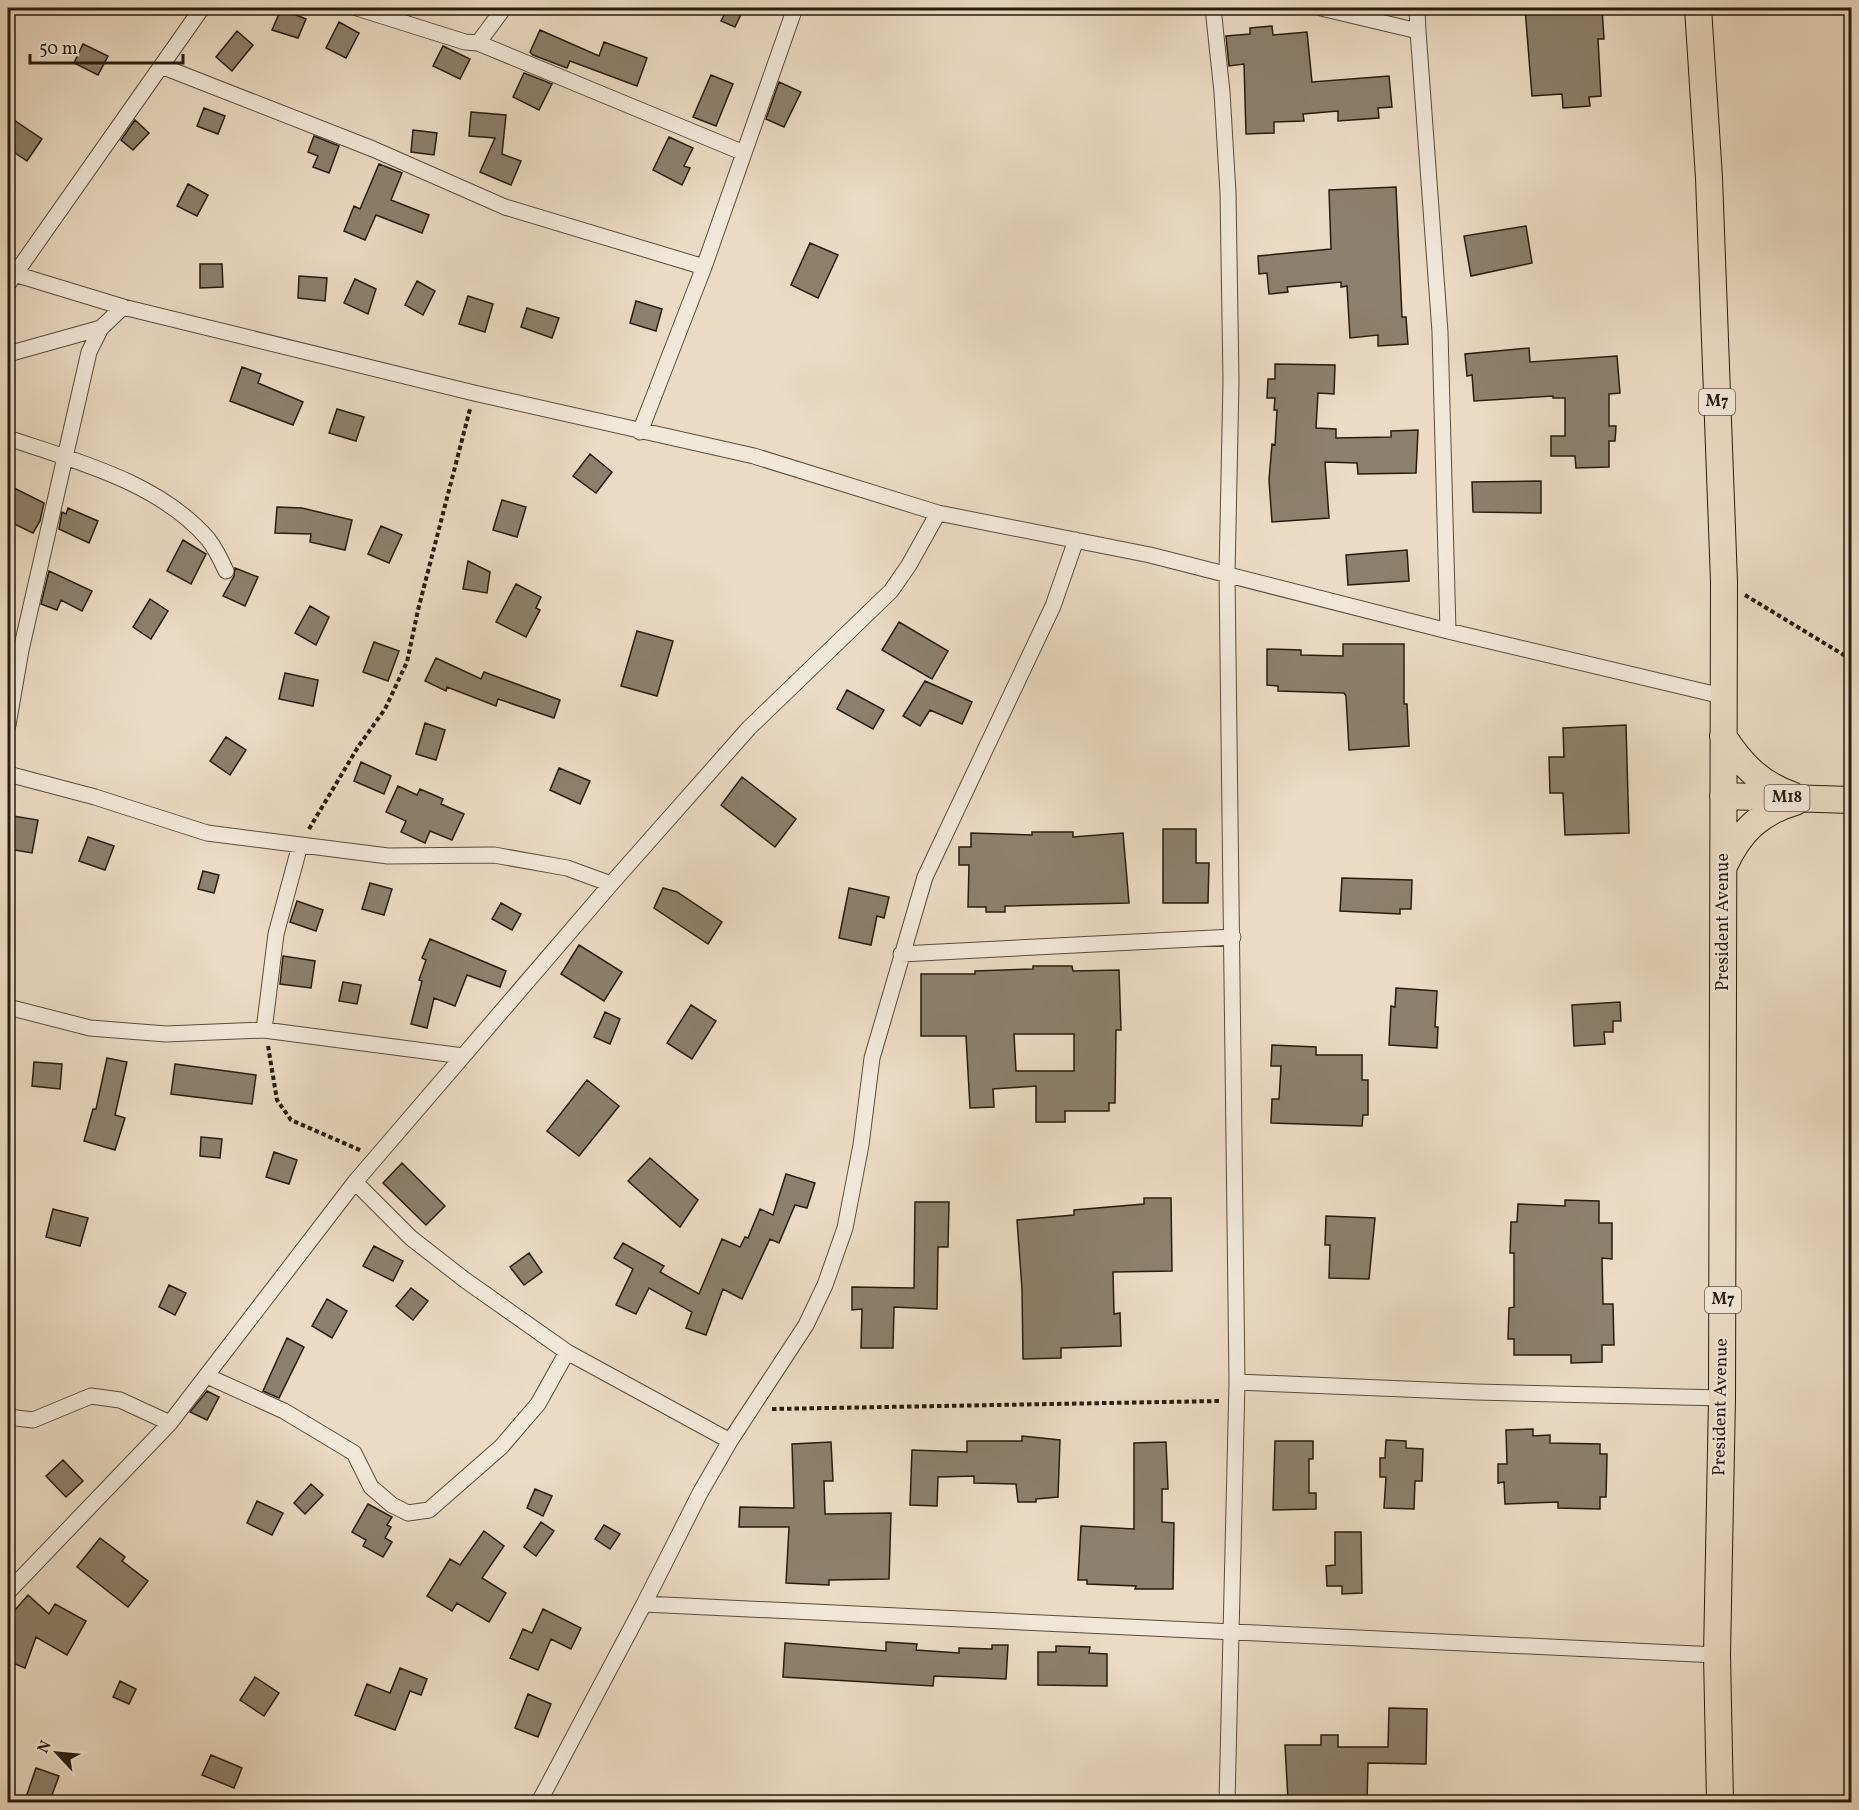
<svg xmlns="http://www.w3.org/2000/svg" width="1859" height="1810" viewBox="0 0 1859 1810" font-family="Vollkorn,serif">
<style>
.building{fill:#8d806c;stroke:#281d0d;stroke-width:1.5;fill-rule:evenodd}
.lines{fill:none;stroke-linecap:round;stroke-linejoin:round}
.minor-casing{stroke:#594c3b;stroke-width:17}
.primary-casing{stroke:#281d0d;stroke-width:28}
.path{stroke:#281d0d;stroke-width:4;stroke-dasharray:4.5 3;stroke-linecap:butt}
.minor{stroke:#f2e8d9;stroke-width:15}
.primary{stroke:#ebdbc4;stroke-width:26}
.labels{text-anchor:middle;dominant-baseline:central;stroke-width:4.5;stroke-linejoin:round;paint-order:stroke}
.shield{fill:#f2e8d9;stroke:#655a4a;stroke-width:1.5}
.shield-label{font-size:16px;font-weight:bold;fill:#281d0d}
.street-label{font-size:18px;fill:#281d0d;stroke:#f2e8d9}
</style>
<rect width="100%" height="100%" fill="#ebdbc4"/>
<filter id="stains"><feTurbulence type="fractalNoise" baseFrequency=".00333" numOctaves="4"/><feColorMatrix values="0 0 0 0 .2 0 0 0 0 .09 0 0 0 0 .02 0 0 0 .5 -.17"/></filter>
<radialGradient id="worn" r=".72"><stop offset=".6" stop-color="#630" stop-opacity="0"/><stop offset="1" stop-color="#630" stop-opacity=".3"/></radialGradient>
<path class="building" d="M728 8H744L735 27 721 21Z
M1525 8H1602L1604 39H1598L1601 96 1589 97 1590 106 1563 108 1562 94 1532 96Z
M281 9 306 19 298 38 272 30Z
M339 22 359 33 346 58 326 48Z
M1272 26 1273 35 1307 32 1312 82 1389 76 1392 107 1378 108 1379 118 1338 121V111L1303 114 1304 121 1274 122V133L1246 134 1244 64 1229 66 1226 36 1250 34V28Z
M540 30 599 56 604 42 647 58 637 86 570 61 567 68 533 55 530 52Z
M237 31 253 45 232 71 216 57Z
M83 44 108 56 98 75 74 63Z
M443 46 470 59 460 79 433 66Z
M524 73 552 84 539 110 513 97Z
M711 75 733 84 716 126 693 117Z
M779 82 801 92 784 127 766 119Z
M204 108 225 116 218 134 197 126Z
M471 112 506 115 502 154 521 161 511 185 480 172 495 138 469 136Z
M8 116 42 139 27 161 8 148Z
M135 120 149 133 133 150 121 140Z
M413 130 437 133 434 155 411 152Z
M314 136 339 146 329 173 313 167 318 156 308 152Z
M669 137 693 148 684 166 690 168 682 185 653 170Z
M379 164 402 173 391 200 429 215 422 233 376 215 365 240 344 231 354 206 360 209Z
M188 184 208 195 197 216 177 206Z
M1396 187 1402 317H1406L1408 344 1378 346V335L1350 338 1347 286 1341 287V282L1287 287 1288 292 1269 294 1267 273 1259 274 1258 256 1331 249 1329 190Z
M1526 226 1532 263 1471 276 1464 236Z
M810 243 838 255 818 298 791 285Z
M200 264H222L223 287 200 288Z
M299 276 327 278 325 301 298 298Z
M355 279 376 289 368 314 344 303Z
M417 281 435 291 423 315 405 305Z
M468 296 493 304 485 332 459 324Z
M636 301 662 309 656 331 630 323Z
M527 308 559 318 552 338 521 327Z
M1529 348 1530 362 1617 356 1620 393 1609 394V426H1616L1615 441H1609V467L1576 468 1575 456H1551V436H1565V398H1553V396L1474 401 1472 375 1467 376 1465 354Z
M1275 364 1335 365 1334 394 1318 393 1316 428 1336 429V438L1391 437V431L1418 430 1416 473 1358 474 1357 463 1325 462 1329 518 1272 522 1269 480 1272 444 1275 445 1277 410H1274L1275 398H1267L1268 379H1275Z
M242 367 261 374 258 383 303 402 293 425 230 401Z
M337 409 364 417 356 441 329 433Z
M590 454 612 472 596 493 573 476Z
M1541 481V513L1473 512 1472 482Z
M8 485 44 503 40 521 33 533 8 521Z
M502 500 526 507 517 537 493 530Z
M277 507 302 508 352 520 345 550 310 542 311 534 275 533Z
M68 508 98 521 89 543 59 529 62 512 66 514Z
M381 526 402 535 389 563 368 554Z
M183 540 206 554 191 584 167 571Z
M1407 550 1409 581 1348 585 1346 555Z
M468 561 490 572 487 593 463 589Z
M235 568 258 577 245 606 223 596 234 576Z
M49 571 92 591 82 611 61 600 57 610 41 604Z
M516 584 541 597 536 608 540 610 526 637 496 622Z
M150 599 168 611 151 639 133 627Z
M310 606 329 617 316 645 295 633Z
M899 622 948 651 932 679 882 650Z
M637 631 673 641 657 696 621 686Z
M374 642 399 651 388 681 363 672Z
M1343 644H1404V704H1407L1409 746 1349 750 1346 696 1344 693 1278 691V686L1267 685V649L1301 650V655L1343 656Z
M436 658 481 679 484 672 560 700 554 718 498 699 496 706 447 687 446 691 425 681Z
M285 673 318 680 313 706 279 699Z
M925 681 972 702 962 724 930 710 920 726 903 716Z
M847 690 884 710 873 729 837 709Z
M425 723 445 730 436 760 416 754Z
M1626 725 1629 833 1565 835 1563 793H1550L1549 757H1564L1563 728Z
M226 737 246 750 230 775 210 761Z
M361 762 391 776 384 794 354 781Z
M559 768 590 781 580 804 550 790Z
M742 777 796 819 775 847 721 805Z
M398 786 417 795 420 789 443 799 441 804 464 814 452 840 430 831 425 843 401 832 406 821 386 812Z
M13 816 38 820 32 853 8 849Z
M1163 829H1196V863H1209L1208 903H1163Z
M1032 832H1073V837L1123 833 1129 903 1005 906V912H986V907H968L969 865H959V847H971V833L1032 835Z
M88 837 114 846 105 870 79 861Z
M203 871 219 875 214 893 198 889Z
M1342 878 1412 880 1411 909H1400V914L1340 911Z
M370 883 392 889 384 915 362 909Z
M663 888 677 892 722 922 708 944 654 908Z
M849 888 889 897 884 918 877 916 871 945 839 938Z
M297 901 323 910 316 931 290 922Z
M501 903 521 914 512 930 492 919Z
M430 939 506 971 500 987 467 975 455 1006 434 998 427 1028 411 1024 422 981 419 980 426 960 422 958Z
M579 945 622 972 604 1001 561 974Z
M283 956 315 961 311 988 280 984Z
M1033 966H1072L1073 971 1119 970 1121 1030H1116L1115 1103H1109V1111H1065V1122H1036V1086L993 1089 994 1107 970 1108 966 1036H921V974H975V971L1033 969ZM1014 1034H1074V1071H1016Z
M343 982 361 985 357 1004 339 1001Z
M1396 988 1437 991 1435 1027H1438L1437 1048 1389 1045 1391 1006 1395 1007Z
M1620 1002 1621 1021H1613V1032H1604L1605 1044 1574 1046 1572 1005Z
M691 1005 716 1021 692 1059 667 1043Z
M605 1012 620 1019 610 1044 594 1037Z
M1272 1045 1316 1047V1055H1362V1080H1368V1115H1363L1362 1126 1271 1123 1272 1099H1279L1281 1066H1271Z
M107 1058 127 1062 115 1115 125 1118 115 1150 84 1141 93 1109H96Z
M34 1062 62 1064 60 1089 32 1086Z
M175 1064 256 1075 252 1104 171 1094Z
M587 1080 619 1106 579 1156 547 1131Z
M201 1137 222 1139 220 1158 200 1156Z
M274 1152 297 1160 289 1184 266 1177Z
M650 1158 698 1200 680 1227 628 1181Z
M402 1163 445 1206 426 1225 383 1183Z
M786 1174 815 1183 807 1208 795 1205 779 1243 770 1239 742 1299 723 1289 706 1335 686 1328 692 1312 649 1288 636 1314 616 1305 633 1269 614 1258 623 1243 664 1266 660 1272 699 1294 722 1239 740 1247 745 1237 748 1238 760 1209 773 1215Z
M1144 1198H1171L1172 1271 1113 1272 1114 1314 1120 1313 1121 1346 1061 1348V1358L1023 1359 1022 1289 1017 1220 1074 1215V1210L1144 1204Z
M1565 1200 1599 1201V1223H1612V1259L1602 1258 1603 1304H1613L1614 1345H1602V1362L1571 1363V1355H1514V1339H1508L1509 1308 1514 1307V1253H1510L1511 1222H1517L1518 1204 1565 1206Z
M915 1202H949L948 1247H938L937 1309 894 1307 893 1348H861L862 1309 852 1310V1287L914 1288Z
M53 1209 88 1218 80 1246 46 1237Z
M1326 1216 1375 1218 1369 1279 1329 1278 1330 1245H1325Z
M374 1246 403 1261 393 1281 363 1266Z
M529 1253 542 1272 524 1285 510 1267Z
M169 1285 186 1293 175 1315 159 1307Z
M411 1288 428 1301 413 1320 396 1306Z
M327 1299 347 1311 332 1338 312 1326Z
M287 1338 304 1347 279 1398 263 1391Z
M207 1391 219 1397 207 1420 190 1412Z
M1533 1429V1436L1550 1435V1443L1600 1444V1454H1607L1606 1497H1600V1509L1558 1508V1502L1505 1504 1504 1482 1498 1483V1464H1507L1506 1430Z
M1022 1436 1060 1440 1058 1497 1036 1499V1502H1018L1016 1484 974 1483V1476L938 1477 937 1506 910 1505 912 1450 967 1452V1441H1022Z
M1386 1440 1406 1441V1448L1423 1449 1422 1481H1415L1414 1509 1384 1508 1386 1477H1380V1458H1385Z
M1275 1441H1313V1459H1309V1493H1316V1509L1273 1510Z
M831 1442 833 1481H824L825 1514 891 1513 889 1579 829 1580V1585L786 1583 789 1527H739L740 1507 794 1508 792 1444Z
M1166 1442 1168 1489H1162V1522L1174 1523 1173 1589H1135L1136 1586 1087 1584V1580H1078L1081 1526 1134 1529V1443Z
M63 1460 83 1481 66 1497 46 1476Z
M311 1484 323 1495 305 1514 294 1503Z
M535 1489 552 1496 543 1516 527 1508Z
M257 1501 283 1513 272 1535 247 1523Z
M368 1504 392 1517 387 1525 391 1527 385 1538 392 1542 383 1557 363 1546 366 1540 352 1532Z
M541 1522 554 1531 536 1556 524 1547Z
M604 1525 620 1534 610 1549 595 1539Z
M484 1531 504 1546 482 1578 506 1593 489 1622 457 1603 452 1611 427 1596 450 1559 460 1565Z
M1335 1532H1361L1362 1593 1342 1594V1586H1327L1326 1566 1335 1565Z
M100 1538 125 1557 122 1561 148 1581 128 1607 77 1567Z
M28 1595 49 1614 55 1604 86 1621 67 1655 36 1637 25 1668 8 1661V1618Z
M543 1609 581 1628 571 1649 551 1639 538 1670 510 1658 523 1629 532 1633Z
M886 1642 917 1644 916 1650 959 1653V1648L992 1649V1645H1008L1006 1679 934 1676 933 1686 783 1677 785 1643 886 1651Z
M1056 1646 1090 1647 1089 1653 1107 1654V1686L1038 1685V1652H1056Z
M400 1668 427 1679 421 1695 410 1691 395 1730 355 1715 367 1684 390 1693Z
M255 1677 279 1693 264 1716 240 1700Z
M120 1681 136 1689 129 1704 113 1697Z
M528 1694 551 1704 538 1737 515 1728Z
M1389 1708 1427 1709 1426 1764 1368 1763 1367 1800H1288L1285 1745H1321V1735H1338V1747H1388Z
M211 1755 242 1768 234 1788 202 1775Z
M36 1768 59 1776 49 1803H24Z"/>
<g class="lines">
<g class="minor-casing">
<path id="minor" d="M357 8 465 42 478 43 504 8
M1213 8 1222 92 1228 193 1231 381 1227 574 1237 1382 1227 1802
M1321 8 1418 31 1417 8
M1418 31 1440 332 1448 631
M478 43 744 153
M161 66 373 149 505 207 704 267
M8 272 123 307 474 393 754 456 938 513 1150 555 1448 631 1722 696
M8 284 202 8
M8 354 101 328
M640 432 704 267 795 8
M8 438C75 461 159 482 208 539 215 548 221 560 226 571
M8 725 21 650 89 352 101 328 123 307
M8 774 95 797 207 833 388 856 494 855 567 868 611 884
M300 845 276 934 264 1030 463 1056
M901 954 1233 937
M8 1007 90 1028 166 1034 264 1030
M355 1182 411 1238 465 1280 567 1352 730 1441
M207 1376 284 1411 354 1453 371 1487 392 1505 408 1513 429 1510 501 1447 538 1404 567 1352
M1237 1382 1476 1392 1722 1398
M8 1417 33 1420 91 1396 120 1400 170 1423
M8 1592 170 1423 355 1182 611 884 749 728 891 591 909 565 938 513
M644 1604 700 1493 730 1441 806 1325 825 1285 845 1228 861 1145 872 1058 925 877 1053 606 1076 540
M539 1802 644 1604 1717 1655"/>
</g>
<g class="primary-casing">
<path id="primary" d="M1698 8 1709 178 1724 582 1722 1398 1717 1655 1720 1802
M1723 736C1741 764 1760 784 1792 795
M1723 796 1852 800
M1725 864C1740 832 1760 812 1795 802"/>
</g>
<path class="path" d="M1745 595 1852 660
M309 829 358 747 385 709 407 662 418 610 470 409
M268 1046 277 1100 291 1120 362 1151
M772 1409 1220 1401"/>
<use href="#minor" class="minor"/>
<use href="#primary" class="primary"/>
</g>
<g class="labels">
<g class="shield">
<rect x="1699" y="389" width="36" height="26" rx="4.5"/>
<rect x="1764.5" y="785" width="45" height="26" rx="4.5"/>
<rect x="1705" y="1287" width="36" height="26" rx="4.5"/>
</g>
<g class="shield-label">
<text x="1717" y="402">M7</text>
<text x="1787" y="798">M18</text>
<text x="1723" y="1300">M7</text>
</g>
<g class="street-label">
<text transform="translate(1723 922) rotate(-90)">President Avenue</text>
<text transform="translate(1721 1407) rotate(-89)">President Avenue</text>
</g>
</g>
<rect width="1859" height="1810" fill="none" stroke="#ebdbc4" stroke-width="30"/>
<rect x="9" y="9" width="1841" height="1792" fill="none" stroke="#281d0d" stroke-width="3"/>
<rect x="15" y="15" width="1829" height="1780" fill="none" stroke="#281d0d" stroke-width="1.5"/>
<g transform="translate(57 1753) rotate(296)" stroke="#f2e8d9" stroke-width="4.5" paint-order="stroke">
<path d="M0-4.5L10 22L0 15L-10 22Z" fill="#281d0d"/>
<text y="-9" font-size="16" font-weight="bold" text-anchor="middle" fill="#281d0d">N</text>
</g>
<path d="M30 54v9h153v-9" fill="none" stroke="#281d0d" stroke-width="3"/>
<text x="39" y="54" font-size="18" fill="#281d0d" stroke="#f2e8d9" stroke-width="4.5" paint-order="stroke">50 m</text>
<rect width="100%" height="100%" filter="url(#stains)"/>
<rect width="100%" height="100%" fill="url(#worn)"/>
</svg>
